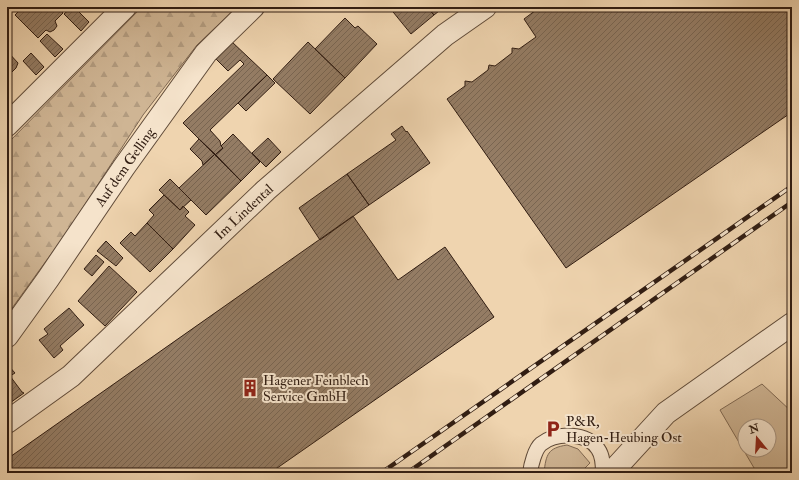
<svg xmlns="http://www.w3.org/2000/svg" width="799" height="480" viewBox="0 0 799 480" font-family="'IM FELL Double Pica',serif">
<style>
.green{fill:#cfb594;stroke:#806953;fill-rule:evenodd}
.forest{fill:url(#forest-firs);stroke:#806953}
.building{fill:url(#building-hatch);stroke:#311d12}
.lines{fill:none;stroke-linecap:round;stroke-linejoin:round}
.lane-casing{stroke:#604b39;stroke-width:16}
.street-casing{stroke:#604b39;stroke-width:24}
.lane{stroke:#f5e3cb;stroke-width:14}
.street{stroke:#f5e3cb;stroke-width:22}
.rail-casing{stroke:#311d12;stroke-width:4.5}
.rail{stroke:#f5e3cb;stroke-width:3;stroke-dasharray:9;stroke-linecap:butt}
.labels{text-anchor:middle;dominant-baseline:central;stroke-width:4;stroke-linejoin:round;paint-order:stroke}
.street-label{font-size:14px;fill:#311d12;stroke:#f5e3cb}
.poi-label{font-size:14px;fill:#311d12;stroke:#f5e3cb;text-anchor:start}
</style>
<defs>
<pattern id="forest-firs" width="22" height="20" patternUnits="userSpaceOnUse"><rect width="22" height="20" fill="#cfb594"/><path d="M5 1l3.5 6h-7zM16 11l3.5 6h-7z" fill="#b29b7f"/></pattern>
<pattern id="building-hatch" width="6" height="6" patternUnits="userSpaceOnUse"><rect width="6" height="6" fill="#947c64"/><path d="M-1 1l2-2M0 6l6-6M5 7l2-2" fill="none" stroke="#796551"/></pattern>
</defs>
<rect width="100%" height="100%" fill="#efd4af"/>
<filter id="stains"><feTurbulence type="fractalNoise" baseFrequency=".005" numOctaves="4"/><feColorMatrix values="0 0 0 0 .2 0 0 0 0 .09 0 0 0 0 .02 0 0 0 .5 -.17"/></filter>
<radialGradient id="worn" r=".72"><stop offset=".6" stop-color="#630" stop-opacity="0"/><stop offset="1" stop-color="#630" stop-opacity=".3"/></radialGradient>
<path class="green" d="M762 384 792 412V473H757L720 410ZM745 426H769V450H745Z
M567 445 578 449 590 463 580 473H544C546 454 548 448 567 445Z"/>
<path class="forest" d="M142 7H237L197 45 143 115 67 232 7 315V144Z"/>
<path class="building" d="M23 7H58L63 13 55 21 57 26 54 30 50 32 46 30 38 38 15 15Z
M72 7H74L89 22 81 31 64 14Z
M389 7H427L434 15 411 34Z
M427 7H444L434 15Z
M540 7H792V112L566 268 447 99 465 86V81L472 82 488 70 489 65 495 66 512 53V48L519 49 536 37 524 19Z
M345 18 355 28 358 26 377 44 345 78 315 49Z
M47 34 63 49 55 57 40 41Z
M231 41 267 75 210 130 220 141 221 146 223 148 215 155 183 123 244 64 240 60 228 71 215 58Z
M308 42 345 78 310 114 273 79Z
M7 51 18 63 16 68 12 72 7 74Z
M31 53 44 67 36 75 23 61Z
M267 75 275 83 246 111 238 103Z
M402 126 406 132 407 131 430 163 369 205 347 174 396 140 391 134Z
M233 134 260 162 241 181 215 155 223 148 221 146Z
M268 138 281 152 266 167 252 153Z
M199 139 215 154 203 165 202 161 190 149Z
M215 154 241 181 206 215 179 188Z
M347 174 369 205 320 240 299 208Z
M170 179 191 200 180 210 159 190Z
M164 195 180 210 183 206 189 212 185 216 195 225 173 249 147 223 154 215 149 210Z
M353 216 398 280 445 247 494 317 270 473H7V459Z
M147 223 173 249 150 272 120 243 131 232 135 236Z
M106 241 123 258 116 266 97 251Z
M96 255 104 262 92 276 84 269Z
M109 266 137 292 105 326 78 301Z
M69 308 84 325 60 346 63 350 54 358 39 340 48 334 44 329Z
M7 364 15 373 10 376 22 392 24 393 7 405Z"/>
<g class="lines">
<g class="lane-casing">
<path id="lane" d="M530 473C531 465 535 449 541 444 556 432 587 432 598 449 603 456 603 465 603 473"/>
</g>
<g class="street-casing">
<path id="street" d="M7 125 125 7
M7 336 48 279 124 167 206 53 253 7
M7 422 71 376 266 190 445 35 485 7
M611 473 666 413 792 324"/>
</g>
<use href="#lane" class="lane"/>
<use href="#street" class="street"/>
<g class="rail-casing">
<path id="rail" d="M381 473 792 186
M407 473 792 202"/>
</g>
<use href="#rail" class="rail"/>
</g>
<defs>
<g id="building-bare" transform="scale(1.38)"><path d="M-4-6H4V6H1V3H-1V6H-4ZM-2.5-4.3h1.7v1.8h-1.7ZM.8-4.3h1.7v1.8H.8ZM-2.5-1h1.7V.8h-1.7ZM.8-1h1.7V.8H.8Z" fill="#8f2418" stroke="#f5e3cb" stroke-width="2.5" paint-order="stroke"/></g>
<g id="parking-bare" transform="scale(1.38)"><path d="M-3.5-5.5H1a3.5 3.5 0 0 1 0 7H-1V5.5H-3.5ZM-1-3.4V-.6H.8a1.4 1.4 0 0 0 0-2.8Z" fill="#8f2418" stroke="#f5e3cb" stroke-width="2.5" paint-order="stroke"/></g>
</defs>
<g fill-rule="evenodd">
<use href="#building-bare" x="250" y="388"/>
<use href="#parking-bare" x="553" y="429"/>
</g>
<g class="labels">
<g class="street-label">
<text transform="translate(125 167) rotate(-55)">Auf dem Gelling</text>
<text transform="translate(244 212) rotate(-43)">Im Lindental</text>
</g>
<g class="poi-label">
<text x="263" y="380">Hagener Feinblech<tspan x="263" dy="16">Service GmbH</tspan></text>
<text x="566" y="421">P&amp;R,<tspan x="566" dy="16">Hagen-Heubing Ost</tspan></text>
</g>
</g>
<rect width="799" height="480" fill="none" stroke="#efd4af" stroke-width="24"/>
<rect x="8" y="8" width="783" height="464" fill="none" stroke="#311d12" stroke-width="2"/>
<rect x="12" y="12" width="775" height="456" fill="none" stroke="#311d12"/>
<g transform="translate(757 438) rotate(342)"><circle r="19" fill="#f5e3cb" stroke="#a79481"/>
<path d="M0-3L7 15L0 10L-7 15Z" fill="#8f2418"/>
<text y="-6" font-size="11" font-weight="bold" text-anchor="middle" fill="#311d12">N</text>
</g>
<rect width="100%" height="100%" filter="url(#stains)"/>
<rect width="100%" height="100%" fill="url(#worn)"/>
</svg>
